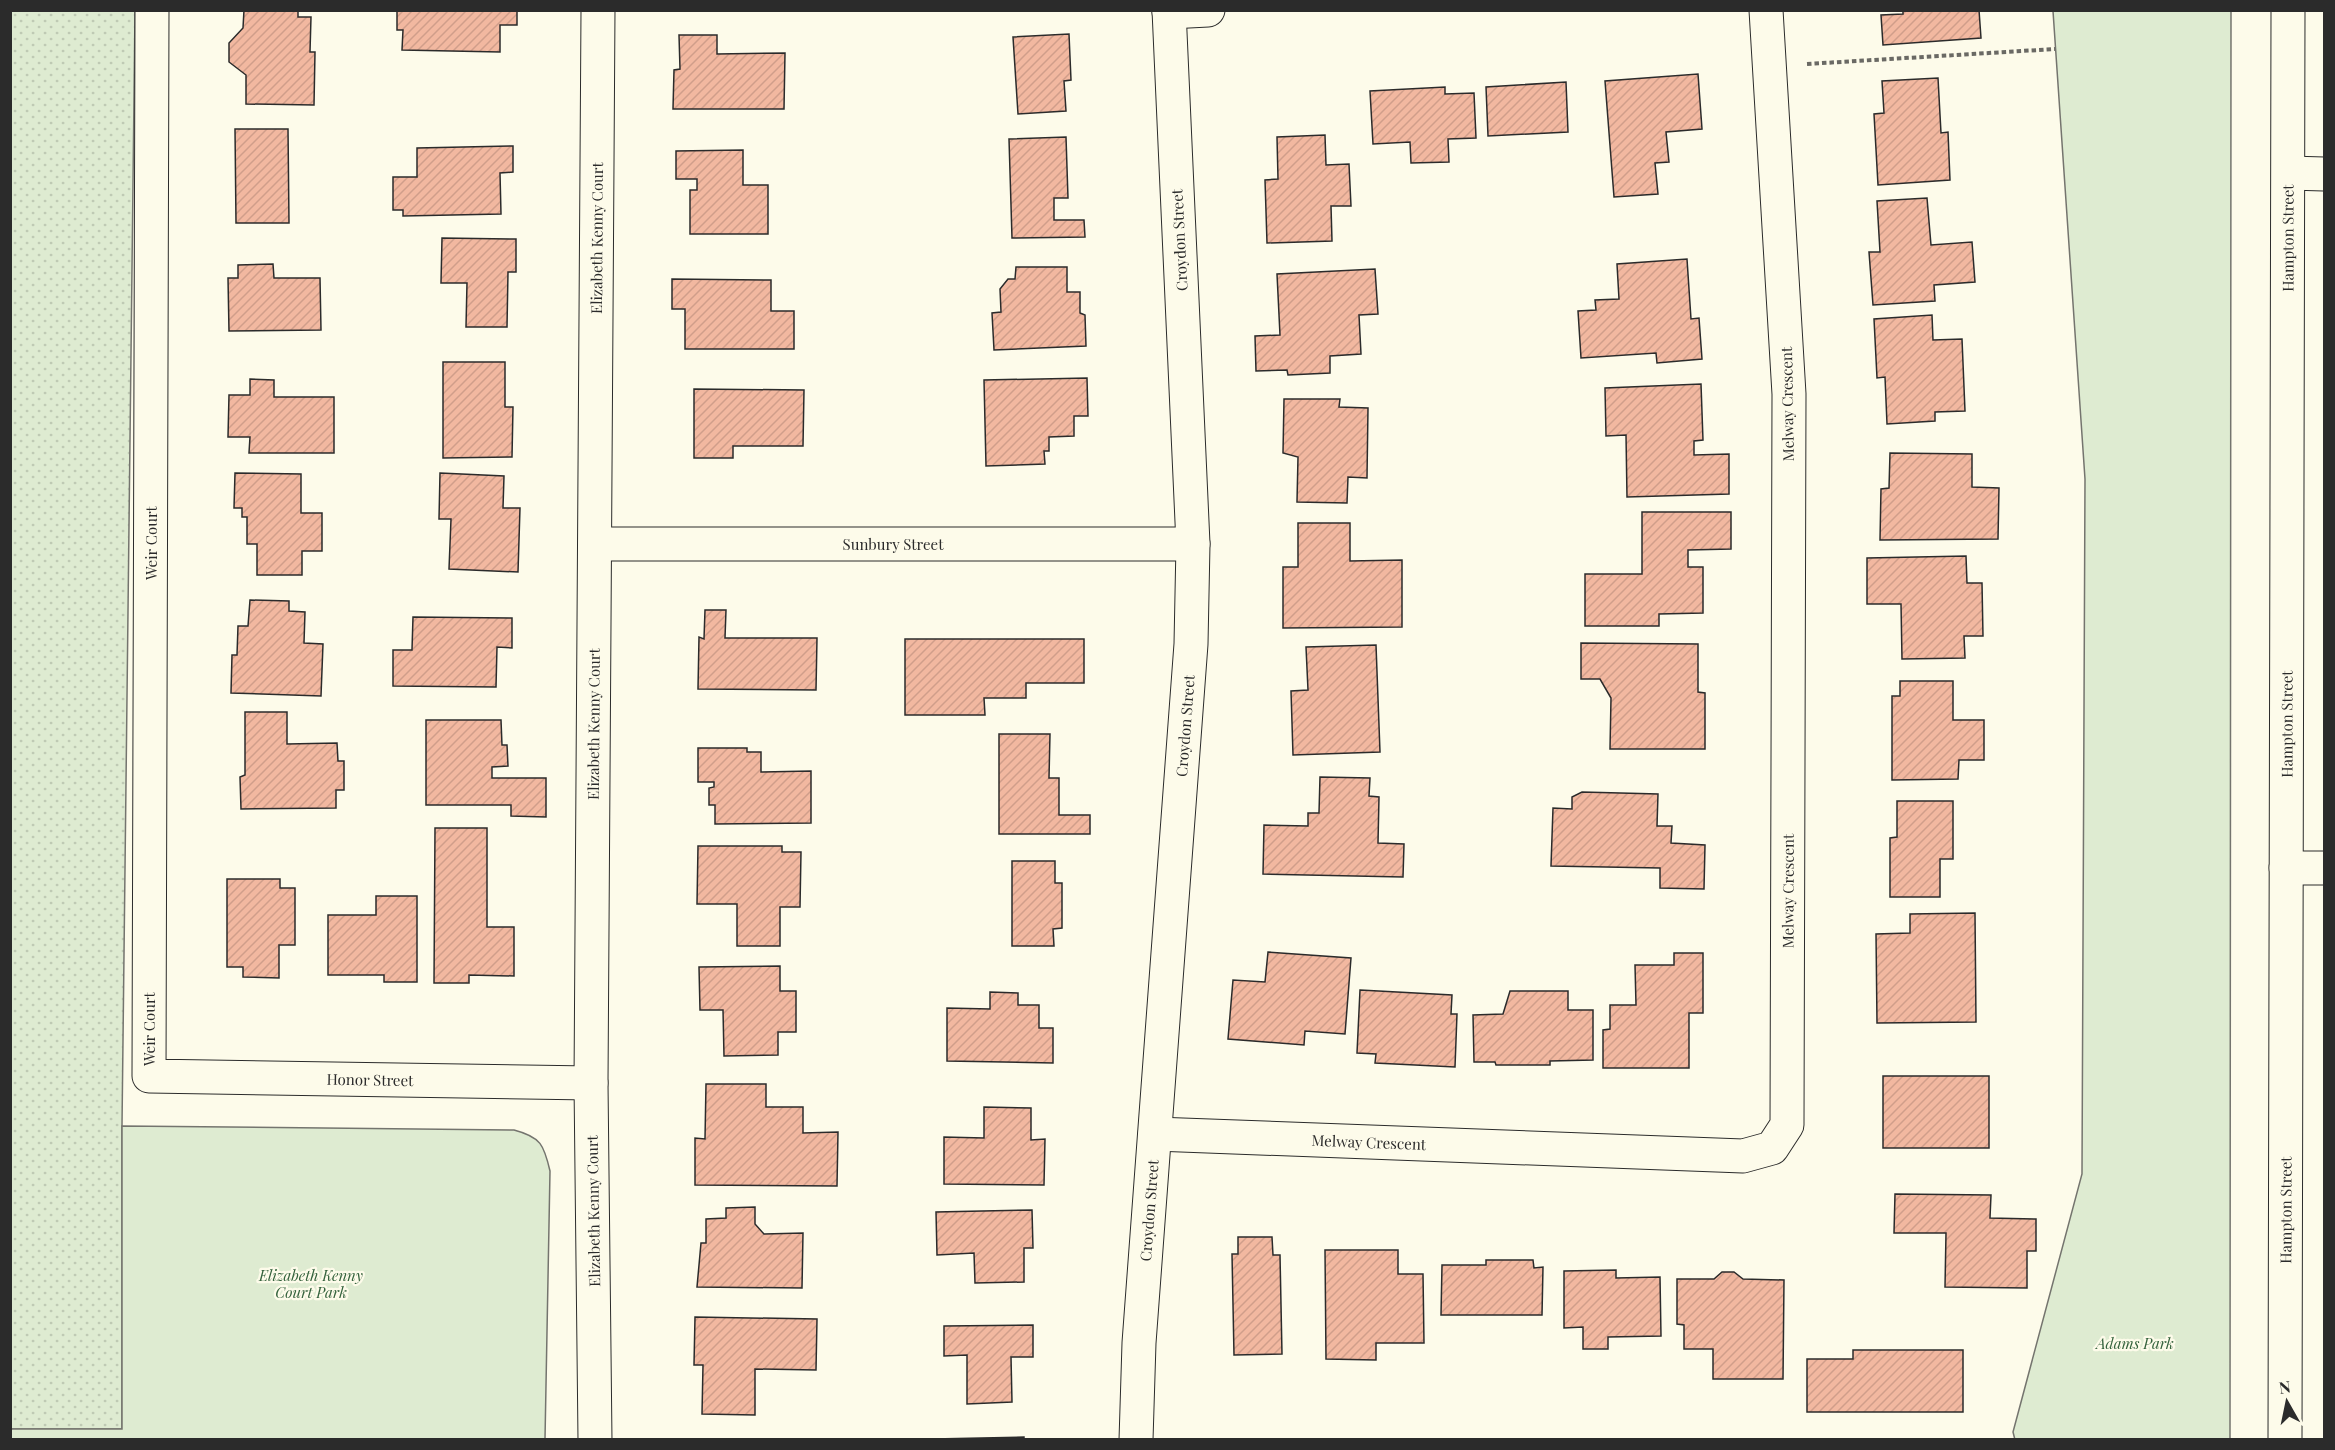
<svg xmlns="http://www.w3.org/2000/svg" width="2335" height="1450" viewBox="0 0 2335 1450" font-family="'Playfair Display',serif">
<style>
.grass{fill:url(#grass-dots);stroke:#74746e;stroke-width:1.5}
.park{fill:#deebd1;stroke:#74746e;stroke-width:1.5}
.building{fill:url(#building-hatch);stroke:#2b2b2b;stroke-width:1.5}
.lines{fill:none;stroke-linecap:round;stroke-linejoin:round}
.minor-casing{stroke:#2b2b2b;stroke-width:35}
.path{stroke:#6a6964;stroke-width:4;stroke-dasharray:4.5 3;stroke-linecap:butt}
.minor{stroke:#fdfbea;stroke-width:33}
.labels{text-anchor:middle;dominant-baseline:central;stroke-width:4.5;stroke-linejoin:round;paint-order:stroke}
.street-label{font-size:15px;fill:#2b2b2b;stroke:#fdfbea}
.park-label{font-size:15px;font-style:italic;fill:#34623c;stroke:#fdfbea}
</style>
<defs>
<pattern id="grass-dots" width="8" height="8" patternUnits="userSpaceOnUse" patternTransform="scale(1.5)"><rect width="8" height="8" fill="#deebd1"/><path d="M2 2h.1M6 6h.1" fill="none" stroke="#bfcab4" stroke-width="1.8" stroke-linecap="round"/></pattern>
<pattern id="building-hatch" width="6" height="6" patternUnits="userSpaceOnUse" patternTransform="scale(1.5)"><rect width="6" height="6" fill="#f2b8a0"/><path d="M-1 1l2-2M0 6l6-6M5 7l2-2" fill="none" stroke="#d09e8a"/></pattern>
</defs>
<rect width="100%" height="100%" fill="#fdfbea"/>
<path class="grass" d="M11 11H135L122 1126V1429H11Z"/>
<path class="park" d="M2053 11H2231L2230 1439 2015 1440 2013 1432 2082 1174 2085 479Z
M122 1126 514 1130C541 1137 544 1145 550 1171L545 1439H11V1429H122Z"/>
<path class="building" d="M244 10H298V17H311L310 52H315L314 105 246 104V75L229 62V43L243 28Z
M397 10H517V25H500V52L402 50 403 30H397Z
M1903 10H1979L1981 38 1883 45 1881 15 1903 14Z
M1069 34 1071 80 1064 81 1066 111 1018 114 1013 37Z
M679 35H717V54L785 53 784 109H673L674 70 680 69Z
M1698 74 1702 129 1666 132 1669 162 1655 163 1658 194 1614 197 1605 81Z
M1938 78 1941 133 1948 132 1950 180 1878 185 1874 114 1884 113 1882 81Z
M1566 82 1568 132 1488 136 1486 87Z
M1445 87V94L1474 93 1476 138 1448 139 1449 162 1411 163 1410 142 1373 144 1370 91Z
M235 129H288L289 223H236Z
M1325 135 1326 165 1349 164 1351 206H1331L1332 241 1267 243 1265 180 1278 179 1277 137Z
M1066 137 1068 198H1054V220H1084L1085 237 1012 238 1009 139Z
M513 146V172L500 173 501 214 403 216V210H393V177H417V148Z
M743 150V185H768V234H690V190H697V179H676V151Z
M1927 198 1931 245 1972 242 1975 282 1934 285 1935 301 1873 305 1869 252H1880L1877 201Z
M442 238 516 239V272H508L507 327H466L467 283H441Z
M1687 259 1691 319 1699 318 1702 359 1657 363 1656 353 1581 358 1578 311 1596 310 1595 300 1619 299 1617 264Z
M273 264 274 278H320L321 330 229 331 228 278H238V265Z
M1016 267H1067V292H1080V313L1085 315 1086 346 994 350 992 313 1001 312 1000 289 1008 279H1015Z
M1375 269 1378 314 1359 315 1361 354 1330 356V373L1288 375 1287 370 1256 371 1255 336 1280 335 1277 274Z
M672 279 771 280V311H794V349H685V309H672Z
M1932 315 1933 340 1962 339 1965 411 1935 412V421L1887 424 1885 377 1877 378 1874 319Z
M443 362H505V407H513L512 457 443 458Z
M1087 378 1088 416H1074V436L1049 437V451H1044L1045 464 986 466 984 380Z
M250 379 274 380V397H334V453H249L250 437H228L229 395H250Z
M1701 384 1703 440 1694 441V455L1729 454V494L1627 497 1626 435 1606 436 1605 388Z
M694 389 804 390 803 446H733V458H694Z
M1284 399H1340L1339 407 1368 408 1367 478 1348 477 1347 503 1297 502 1298 457 1283 453Z
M1890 453 1972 454V487L1999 488 1998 539 1880 540 1881 489 1889 488Z
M235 473 301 474V513H322V551H302V575H257V544H247V517H242V508H234Z
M440 473 504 476 503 508H520L518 572 449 569 451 519H439Z
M1642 512H1731V549L1688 550V567H1703V613L1659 614V626H1585V574H1642Z
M1298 523H1350V561L1402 560V627L1283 628V567H1298Z
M1966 556 1967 583H1982L1983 636H1964L1965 658 1902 659 1901 604H1867V558Z
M250 600 289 601V611L305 612 304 643 323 644 321 696 231 693 232 655H237L238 626H248Z
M705 610H726L725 638H817L816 690 698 689 699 637 704 639Z
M413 617 512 618V648L497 647 496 687 393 686V650H412Z
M905 639H1084V683H1026V698H984L985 715H905Z
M1581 643 1698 644V692L1705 693V749H1610L1611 698 1600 679H1581Z
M1376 645 1380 752 1293 755 1291 691 1308 690 1306 647Z
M1900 681H1953V720H1984V760H1959L1958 779 1892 780V696H1900Z
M245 712H287V744L337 743 338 761H344V790H336V808L241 809 240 777 245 775Z
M426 720H501L502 745H507L508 766 492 767V778H546V817L511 816V805H426Z
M999 734H1050L1049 778H1059V815H1090V834H999Z
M698 748H747V752H761V772L811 771V823L715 824V805H709V788L714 787V782H698Z
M1320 777 1370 778 1369 796 1379 797 1378 843 1404 844 1403 877 1263 874 1264 825 1308 826V813H1319Z
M1582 792 1658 794 1657 826H1672L1671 843 1705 845 1704 889 1660 888V868L1551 866 1553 808 1572 809V797Z
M1897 801H1953V859H1940V897H1890V838L1897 837Z
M435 828H487V927H514V976L469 975V983H434Z
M698 846H782V852H801L800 907H780V946H737V904H697Z
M1012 861H1055V883H1062V928L1053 929 1054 946H1012Z
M227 879H280V888H295V945H279V978L243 977V967H227Z
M376 896H417V982H384V975H328V915H376Z
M1975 913 1976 1022 1877 1023 1876 934 1910 933V914Z
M1268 952 1351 958 1345 1034 1305 1031 1304 1045 1228 1039 1233 980 1265 982Z
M1674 953H1703V1013H1689V1068H1603V1030L1610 1029V1005H1636L1635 965H1674Z
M780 966V991H796V1032H778V1055L724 1056 723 1010H700L699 967Z
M1360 990 1452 995 1451 1014H1457L1455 1067 1375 1063 1376 1054 1357 1053Z
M1510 991H1568V1010H1593V1060L1550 1061V1065H1496L1495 1062H1474L1473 1015 1503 1014Z
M990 992 1018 993V1005H1039V1028H1053V1063L947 1061V1008L990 1009Z
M1883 1076H1989V1148H1883Z
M706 1084H766V1107H803V1133L838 1132 837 1186 695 1185V1138L705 1139Z
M984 1107 1031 1108V1140L1045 1139 1044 1185 944 1184V1137L984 1138Z
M1895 1194 1991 1195 1990 1218 2036 1219V1251H2027V1288L1945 1287 1946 1233H1894Z
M755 1207V1224L764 1234 803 1233 802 1288 697 1287 701 1243H706V1219L726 1218V1208Z
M1032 1210 1033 1248H1024V1282L975 1283 974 1253 937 1255 936 1212Z
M1238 1237H1272L1273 1255H1280L1282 1354 1234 1355 1232 1254H1238Z
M1325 1250H1398V1274H1423L1424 1343H1376V1360L1326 1359Z
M1486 1260H1533L1534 1268 1543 1267 1542 1315H1441L1442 1265H1486Z
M1616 1270V1278L1660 1277 1661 1336 1608 1337V1349H1583V1327L1564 1328V1271Z
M1722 1272H1734L1743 1279 1784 1280 1783 1379H1713V1349H1684V1325L1677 1324V1279H1714Z
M695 1317 817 1319 816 1370 755 1369V1415L702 1414 703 1365H694Z
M1033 1325V1357H1011L1012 1402 967 1404V1355L944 1356V1326Z
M1853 1350H1963V1412H1807V1359H1853Z
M1024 1437V1440L933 1439Z"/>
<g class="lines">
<g class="minor-casing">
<g id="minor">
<path id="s1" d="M152 10 149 1076 591 1083"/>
<path d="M1169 12 1208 10"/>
<path d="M2289 173 2324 174"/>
<path id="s2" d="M595 544H1193"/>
<path d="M2286 868H2324"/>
<path id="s3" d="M1155 1134 1743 1156 1772 1148 1787 1125 1789 394 1766 10"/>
<path id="s4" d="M595 1440 591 1083 598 10"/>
<path id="s5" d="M1136 1440 1139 1343 1191 644 1193 544 1169 10"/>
<path id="s6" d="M2285 1440 2288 10"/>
</g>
</g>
<path class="path" d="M1807 64 2055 49"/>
<use href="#minor" class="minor"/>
</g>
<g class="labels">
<g class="street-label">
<text stroke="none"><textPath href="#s4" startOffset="1202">Elizabeth Kenny Court</textPath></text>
<text stroke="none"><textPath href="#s6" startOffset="1202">Hampton Street</textPath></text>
<text transform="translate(1179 240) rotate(-93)">Croydon Street</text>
<text transform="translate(1787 404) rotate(-91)">Melway Crescent</text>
<text transform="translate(151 543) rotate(-90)">Weir Court</text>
<text stroke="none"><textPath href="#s2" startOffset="298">Sunbury Street</textPath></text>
<text stroke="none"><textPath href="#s4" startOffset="716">Elizabeth Kenny Court</textPath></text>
<text stroke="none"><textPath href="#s6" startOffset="716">Hampton Street</textPath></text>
<text stroke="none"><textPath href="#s5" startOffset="716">Croydon Street</textPath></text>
<text stroke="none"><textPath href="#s3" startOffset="880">Melway Crescent</textPath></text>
<text transform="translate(149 1029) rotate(-90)">Weir Court</text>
<text stroke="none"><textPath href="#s1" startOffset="1287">Honor Street</textPath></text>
<text stroke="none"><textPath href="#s3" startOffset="214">Melway Crescent</textPath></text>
<text stroke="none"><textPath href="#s5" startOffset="230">Croydon Street</textPath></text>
<text transform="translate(593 1211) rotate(-91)">Elizabeth Kenny Court</text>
<text stroke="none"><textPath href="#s6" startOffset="230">Hampton Street</textPath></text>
</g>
<g class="park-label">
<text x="311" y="1275">Elizabeth Kenny<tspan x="311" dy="17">Court Park</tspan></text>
<text x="2135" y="1343">Adams Park</text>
</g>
</g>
<rect width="2335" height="1450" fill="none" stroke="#2b2b2b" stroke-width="24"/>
<g transform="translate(2287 1402) rotate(351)" stroke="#fdfbea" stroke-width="4.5" paint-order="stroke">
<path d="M0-4.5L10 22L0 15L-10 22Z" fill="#2b2b2b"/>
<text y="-9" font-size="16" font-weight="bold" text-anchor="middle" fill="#2b2b2b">N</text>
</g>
</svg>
